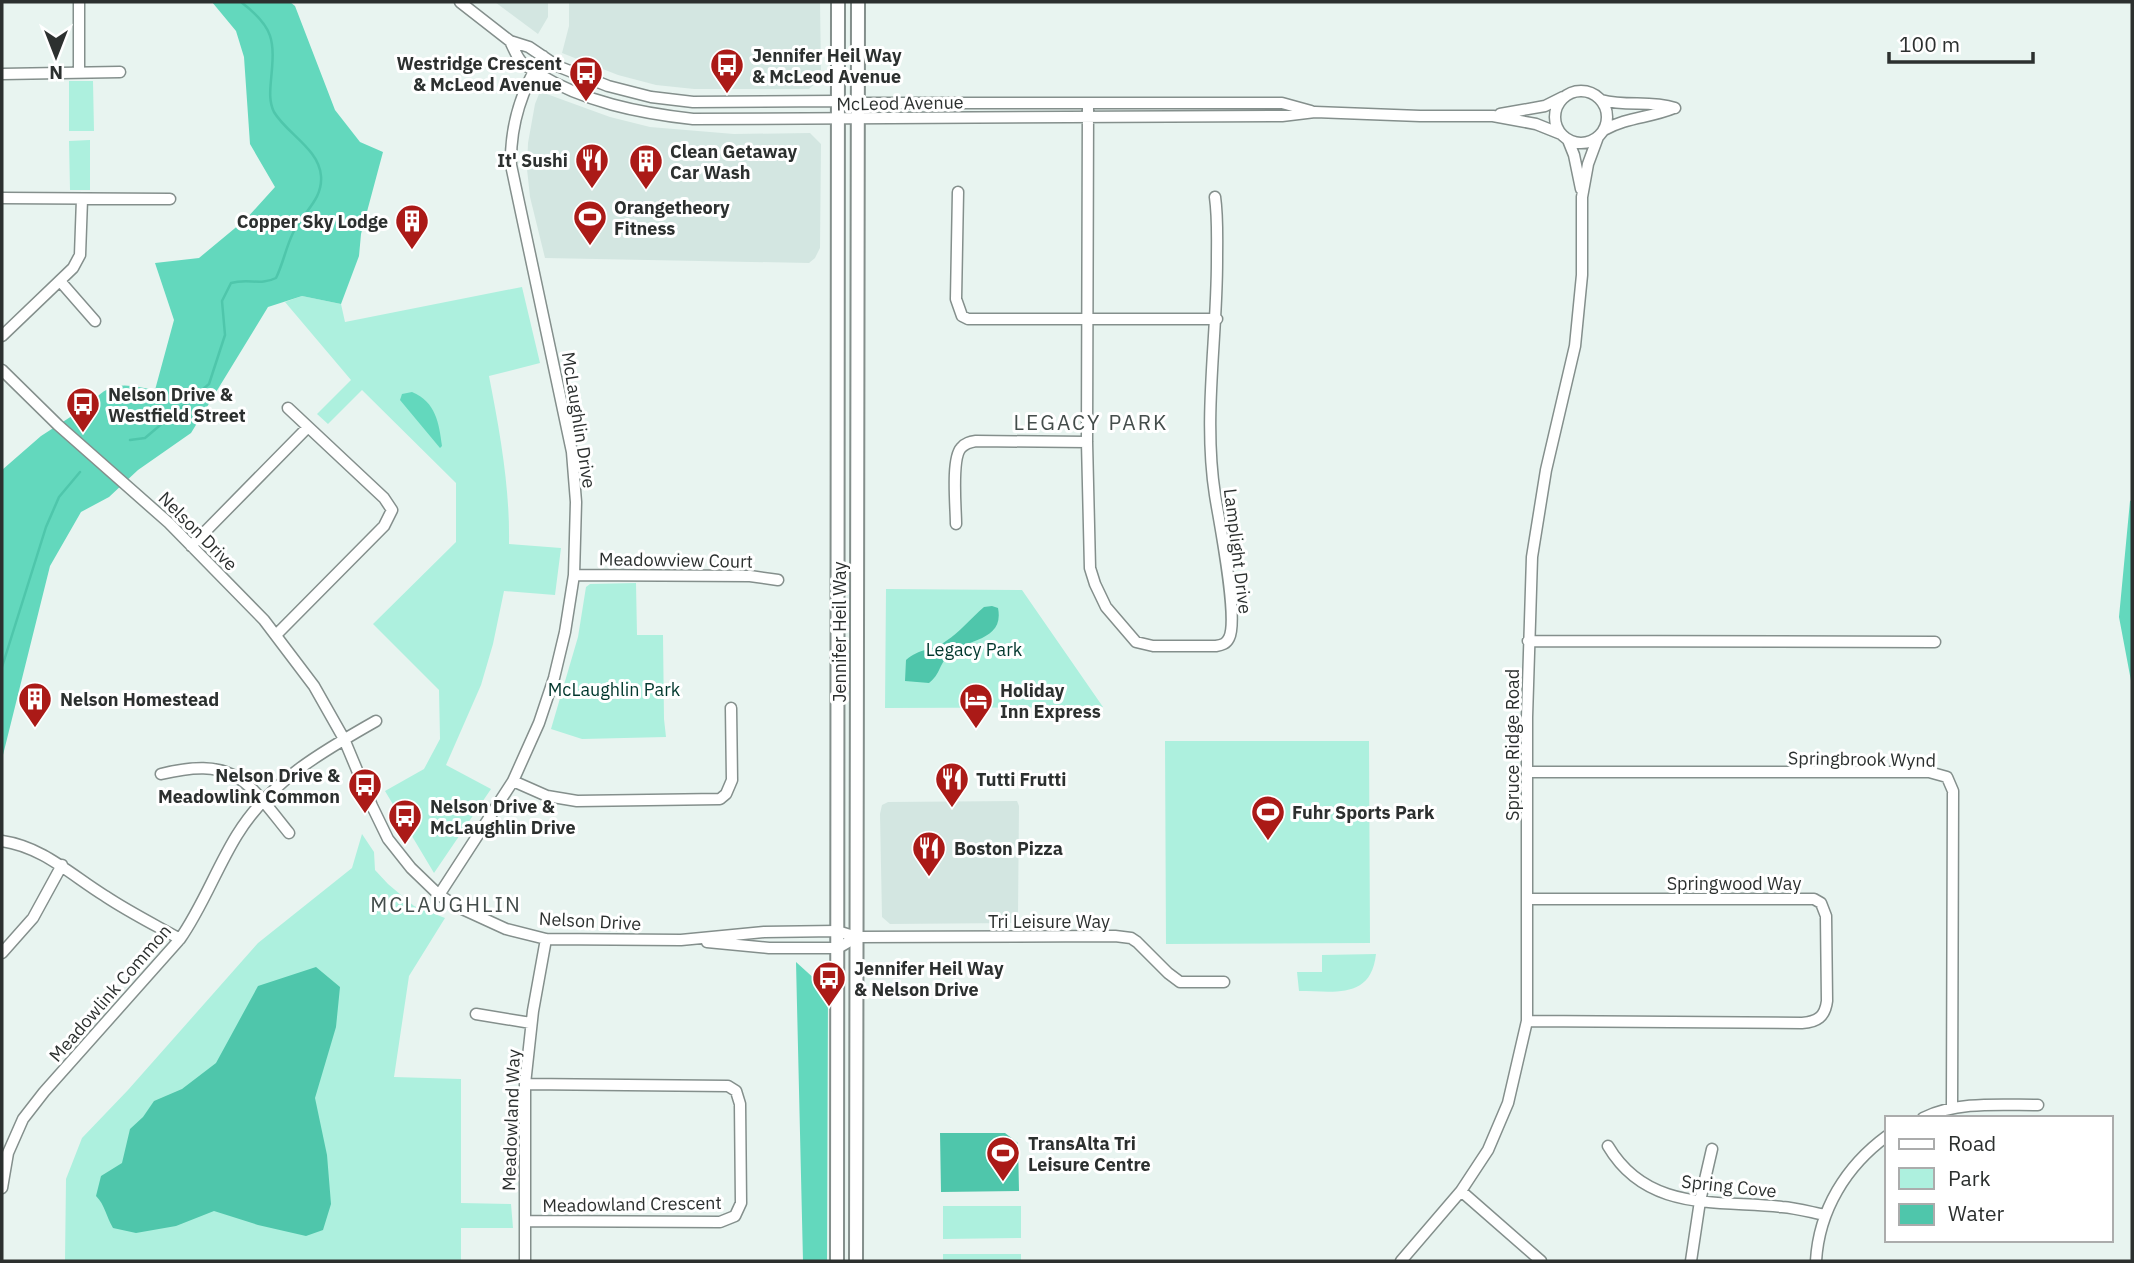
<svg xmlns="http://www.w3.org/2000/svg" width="2134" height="1263" viewBox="0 0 2134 1263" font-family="'IBM Plex Sans',sans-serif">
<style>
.built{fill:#d3e6e1}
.green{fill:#adf0de}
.forest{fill:#63d8bd}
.water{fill:#4fc6ab}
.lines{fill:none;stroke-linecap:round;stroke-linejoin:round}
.stream{stroke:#4fc6ab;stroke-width:2.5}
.minor-casing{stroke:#848f8c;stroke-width:13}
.major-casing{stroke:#848f8c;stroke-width:16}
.minor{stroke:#fff;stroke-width:10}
.major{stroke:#fff;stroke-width:12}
.labels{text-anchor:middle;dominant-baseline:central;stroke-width:6;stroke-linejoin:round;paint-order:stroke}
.poi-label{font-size:18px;font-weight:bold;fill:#2c302f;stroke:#fff;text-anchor:start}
.street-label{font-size:18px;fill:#2c302f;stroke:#fff}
.park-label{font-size:18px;fill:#00372d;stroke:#fff}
.quarter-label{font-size:21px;letter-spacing:2px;fill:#444d4b;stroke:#fff}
</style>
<rect width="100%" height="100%" fill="#e8f4f0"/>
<path class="built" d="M495 2H548V17L538 34Z
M569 2H820L821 70 816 83 809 89H694L656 85 618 75 562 53 569 26Z
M544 93 610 117 650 127 734 134 810 133 821 144 820 248 815 258 809 263 545 258 530 197 527 169 528 143 535 104 539 94Z
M1017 801 1019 806 1018 913 1013 923 890 924 882 917 880 814 882 805 888 802Z"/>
<path class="green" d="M69 81H93L94 131H69Z
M90 140V190H70L69 141Z
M522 287 540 363 489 376C500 433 510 487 509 544L561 548 555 595 504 591 493 644 481 685 446 765 491 789 434 873 385 791 424 769 440 739 439 690 373 624 456 542V483L362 390 328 424 317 414 351 380 285 302 302 296 341 304 345 322Z
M636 583 637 635H663L664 719 666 737 582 739 551 729 578 637 586 587 590 584Z
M886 589 1022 590 1103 707 885 708Z
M1165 741H1369L1370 943 1166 944Z
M362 834 374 852 375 870 388 884 414 906 445 918 409 976 394 1077 461 1079V1203L511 1204 513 1228H461V1261H65L66 1179 82 1138 128 1090 258 943 352 868Z
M1376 954C1371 1000 1334 991 1299 991L1297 972H1322V955Z
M943 1206H1021V1238L943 1239Z
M943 1254H1021V1261H943Z"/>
<path class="forest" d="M212 2H290L295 6 335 110 360 142 383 152 361 234 359 256 341 304 302 296 268 307 191 433 138 470 109 497 81 512 50 566 2 759V470L41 436 92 403C110 379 129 385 155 390L174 320 155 263 199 258 246 219 275 187 250 144 244 57 236 31Z
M412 392C436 402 439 423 442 446L440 448 400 400 402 394Z
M2132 500V686L2119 617 2130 501Z
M796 962 828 991 827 1261H803Z"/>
<path class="water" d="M992 606 998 608C1005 643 962 638 947 657 938 667 941 673 929 683L905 681 906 660C919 648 933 651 946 641 960 632 971 618 984 607Z
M316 967 340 987 336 1027 315 1098 327 1155 331 1204 323 1230 306 1236 258 1225 214 1211 176 1226 136 1233 113 1228C106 1216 105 1205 96 1196L101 1176 122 1163 130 1129 143 1117 154 1101 182 1089 216 1063 258 986Z
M940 1133H1005L1018 1143 1019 1191 941 1192Z"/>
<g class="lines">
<path class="stream" d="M130 440 145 438 209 384 225 335 222 301 231 283C249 278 260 286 276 278 283 264 286 247 293 233 302 213 323 200 321 176 319 149 287 134 274 112 269 102 270 91 271 80 275 40 274 27 241 2
M2 667 46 527 59 497 80 472"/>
<g class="minor-casing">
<path id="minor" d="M79 2V73
M460 2 510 41 529 47 557 66 608 86 651 97 693 102 838 101 857 103H1282L1311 111
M510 41C513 47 516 55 520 60 524 66 532 69 537 73 584 102 639 113 693 119L1282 116 1315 112 1420 116H1493L1536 124 1561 134
M2 74 120 72
M1555 117a26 26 0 1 1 52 0a26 26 0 1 1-52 0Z
M1601 100C1628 107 1649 100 1675 108
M1088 103 1087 442 1090 568 1095 584 1106 607 1136 642 1153 646H1216C1222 645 1226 644 1229 638 1239 619 1219 521 1215 495 1203 418 1217 339 1217 261 1217 239 1218 218 1215 197
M1500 114 1545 106 1563 97
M1604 130C1627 117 1650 118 1674 108
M1568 140 1574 155 1581 189
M958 192 956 299 962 316 968 319H1217
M2 198 170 199
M60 281 95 321
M2 336 73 268 80 255 82 199
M2 370 58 425 169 523 264 620 314 686 344 739 372 806 388 839 411 868 439 895 458 907 506 929 546 939 681 940 764 932 837 931 857 937 1115 936 1131 938 1137 942 1168 973 1180 982H1224
M956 524C956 508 951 459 961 448 965 443 970 442 976 441L1087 442
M191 546 308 427
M574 575 750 576 778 580
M277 634 384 526 392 510 384 498 288 408
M1528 641 1935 642
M1528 772H1929L1947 777 1953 791 1952 1108
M161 774C235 756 247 781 289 833
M513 781 547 796 577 801 720 799 726 794 732 780 731 708
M2 841C43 847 71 875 105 896 129 912 155 925 180 939
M439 895 513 781 539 723 554 678 565 632 574 575 576 502 572 452 511 165C510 125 521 90 543 56
M707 942 769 948H838L857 937
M2 953 33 918 62 865
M476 1014 531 1023
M1527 1021 1802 1023C1817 1022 1825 1017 1827 1001L1826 916 1821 903 1814 899H1528
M525 1084 728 1086 736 1091 740 1104 741 1203 735 1216 720 1222 525 1221
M1923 1118C1958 1101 1999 1105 2038 1105
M1608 1146C1647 1212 1716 1200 1782 1207 1796 1208 1810 1212 1825 1215
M2 1188 8 1153 23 1119 44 1092 180 939C203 906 216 869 237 835 270 781 323 751 376 721
M1461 1191 1541 1261
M525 1261V1084L533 1011 546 939
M1401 1261 1461 1191 1488 1150 1508 1103 1527 1021V717L1532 557 1546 470 1575 346 1582 275V197L1588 164 1598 137
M1691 1261 1700 1201 1712 1149
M1816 1261C1819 1210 1846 1166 1887 1136"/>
</g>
<g class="major-casing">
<path id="major" d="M837 1261 838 2
M856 1261 858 2"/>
</g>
<use href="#minor" class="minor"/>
<use href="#major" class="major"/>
</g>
<defs>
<g id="bus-pin" transform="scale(1.75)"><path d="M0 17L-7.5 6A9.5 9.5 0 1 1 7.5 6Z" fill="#ab1a17" stroke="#fff"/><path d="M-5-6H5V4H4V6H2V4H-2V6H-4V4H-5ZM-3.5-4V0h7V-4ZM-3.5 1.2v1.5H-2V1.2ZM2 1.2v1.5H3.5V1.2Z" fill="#fff"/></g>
<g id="restaurant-pin" transform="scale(1.75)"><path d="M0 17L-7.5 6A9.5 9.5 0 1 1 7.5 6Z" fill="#ab1a17" stroke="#fff"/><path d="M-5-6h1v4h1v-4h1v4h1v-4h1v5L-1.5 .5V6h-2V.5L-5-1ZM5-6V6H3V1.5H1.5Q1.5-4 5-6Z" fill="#fff"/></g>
<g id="building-pin" transform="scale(1.75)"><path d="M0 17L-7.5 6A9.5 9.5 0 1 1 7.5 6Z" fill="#ab1a17" stroke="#fff"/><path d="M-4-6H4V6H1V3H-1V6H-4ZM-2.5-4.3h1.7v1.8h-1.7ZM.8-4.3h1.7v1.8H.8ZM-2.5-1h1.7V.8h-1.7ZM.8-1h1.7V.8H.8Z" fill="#fff"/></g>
<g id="stadium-pin" transform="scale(1.75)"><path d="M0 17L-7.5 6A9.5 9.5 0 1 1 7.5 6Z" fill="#ab1a17" stroke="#fff"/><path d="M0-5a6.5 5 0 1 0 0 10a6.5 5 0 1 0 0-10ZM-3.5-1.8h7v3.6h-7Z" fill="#fff"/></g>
<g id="hotel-pin" transform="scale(1.75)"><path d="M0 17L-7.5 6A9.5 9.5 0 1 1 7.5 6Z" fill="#ab1a17" stroke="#fff"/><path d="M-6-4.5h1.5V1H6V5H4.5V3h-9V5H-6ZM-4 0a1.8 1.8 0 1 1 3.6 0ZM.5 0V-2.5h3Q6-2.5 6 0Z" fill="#fff"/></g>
</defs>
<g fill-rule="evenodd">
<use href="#bus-pin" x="727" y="65"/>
<use href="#bus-pin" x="586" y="73"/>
<use href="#restaurant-pin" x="592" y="160"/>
<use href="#building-pin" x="646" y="161"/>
<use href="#stadium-pin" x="590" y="217"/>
<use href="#building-pin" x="412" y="221"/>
<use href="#bus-pin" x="83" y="404"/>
<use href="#building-pin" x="35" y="699"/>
<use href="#hotel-pin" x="976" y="700"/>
<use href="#restaurant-pin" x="952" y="779"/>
<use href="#bus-pin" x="365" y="785"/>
<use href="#stadium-pin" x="1268" y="812"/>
<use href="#bus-pin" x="405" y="816"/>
<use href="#restaurant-pin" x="929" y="848"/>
<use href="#bus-pin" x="829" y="978"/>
<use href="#stadium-pin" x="1003" y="1153"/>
</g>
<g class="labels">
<g class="poi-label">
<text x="752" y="55">Jennifer Heil Way<tspan x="752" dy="21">&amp; McLeod Avenue</tspan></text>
<text x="562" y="63" text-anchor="end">Westridge Crescent<tspan x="562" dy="21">&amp; McLeod Avenue</tspan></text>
<text x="670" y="151">Clean Getaway<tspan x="670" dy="21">Car Wash</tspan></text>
<text x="568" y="160" text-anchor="end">It' Sushi</text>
<text x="614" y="207">Orangetheory<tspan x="614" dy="21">Fitness</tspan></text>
<text x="388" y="221" text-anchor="end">Copper Sky Lodge</text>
<text x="108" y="394">Nelson Drive &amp;<tspan x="108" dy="21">Westfield Street</tspan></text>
<text x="1000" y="690">Holiday<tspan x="1000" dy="21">Inn Express</tspan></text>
<text x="60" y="699">Nelson Homestead</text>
<text x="340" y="775" text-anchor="end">Nelson Drive &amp;<tspan x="340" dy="21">Meadowlink Common</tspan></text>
<text x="976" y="779">Tutti Frutti</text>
<text x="430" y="806">Nelson Drive &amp;<tspan x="430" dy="21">McLaughlin Drive</tspan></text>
<text x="1292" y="812">Fuhr Sports Park</text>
<text x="954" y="848">Boston Pizza</text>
<text x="854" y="968">Jennifer Heil Way<tspan x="854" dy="21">&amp; Nelson Drive</tspan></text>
<text x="1028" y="1143">TransAlta Tri<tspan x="1028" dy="21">Leisure Centre</tspan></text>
</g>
<g class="street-label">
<text transform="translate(900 103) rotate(-1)">McLeod Avenue</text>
<text transform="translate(579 420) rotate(81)">McLaughlin Drive</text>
<text transform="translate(198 531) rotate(45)">Nelson Drive</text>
<text transform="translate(1238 551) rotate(83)">Lamplight Drive</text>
<text transform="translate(676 560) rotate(1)">Meadowview Court</text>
<text transform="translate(839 632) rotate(-90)">Jennifer Heil Way</text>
<text transform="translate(1512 745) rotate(-90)">Spruce Ridge Road</text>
<text transform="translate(1862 759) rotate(1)">Springbrook Wynd</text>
<text x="1734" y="883">Springwood Way</text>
<text transform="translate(590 921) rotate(3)">Nelson Drive</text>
<text x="1049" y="921">Tri Leisure Way</text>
<text transform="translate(110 993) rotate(-49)">Meadowlink Common</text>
<text transform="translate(511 1120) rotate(-88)">Meadowland Way</text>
<text transform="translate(1729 1186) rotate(6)">Spring Cove</text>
<text transform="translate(632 1204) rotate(-1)">Meadowland Crescent</text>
</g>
<g class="park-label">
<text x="974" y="649">Legacy Park</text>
<text x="614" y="689">McLaughlin Park</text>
</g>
<g class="quarter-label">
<text x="1091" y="422">LEGACY PARK</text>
<text x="446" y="904">MCLAUGHLIN</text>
</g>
</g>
<rect width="2134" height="1263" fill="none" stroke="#2c302f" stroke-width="7"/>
<rect x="1885" y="1116" width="228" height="126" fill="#ffffff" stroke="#abacac" stroke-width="2"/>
<rect x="1899" y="1139" width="35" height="10" fill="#ffffff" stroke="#abacac" stroke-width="2"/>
<text x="1948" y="1151" font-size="21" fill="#2c302f">Road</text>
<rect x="1899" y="1168" width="35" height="21" fill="#adf0de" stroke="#abacac" stroke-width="2"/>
<text x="1948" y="1186" font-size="21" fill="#2c302f">Park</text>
<rect x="1899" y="1204" width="35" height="21" fill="#4fc6ab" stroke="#abacac" stroke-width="2"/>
<text x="1948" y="1221" font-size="21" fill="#2c302f">Water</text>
<g transform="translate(56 56) rotate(180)" stroke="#ffffff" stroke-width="5" paint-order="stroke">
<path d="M0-5L12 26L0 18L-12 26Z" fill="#2c302f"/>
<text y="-10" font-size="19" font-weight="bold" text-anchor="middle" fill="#2c302f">N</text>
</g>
<path d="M1889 52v10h144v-10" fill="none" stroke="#2c302f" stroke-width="3.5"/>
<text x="1899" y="52" font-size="21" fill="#2c302f" stroke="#ffffff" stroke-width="5" paint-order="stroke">100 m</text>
</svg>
